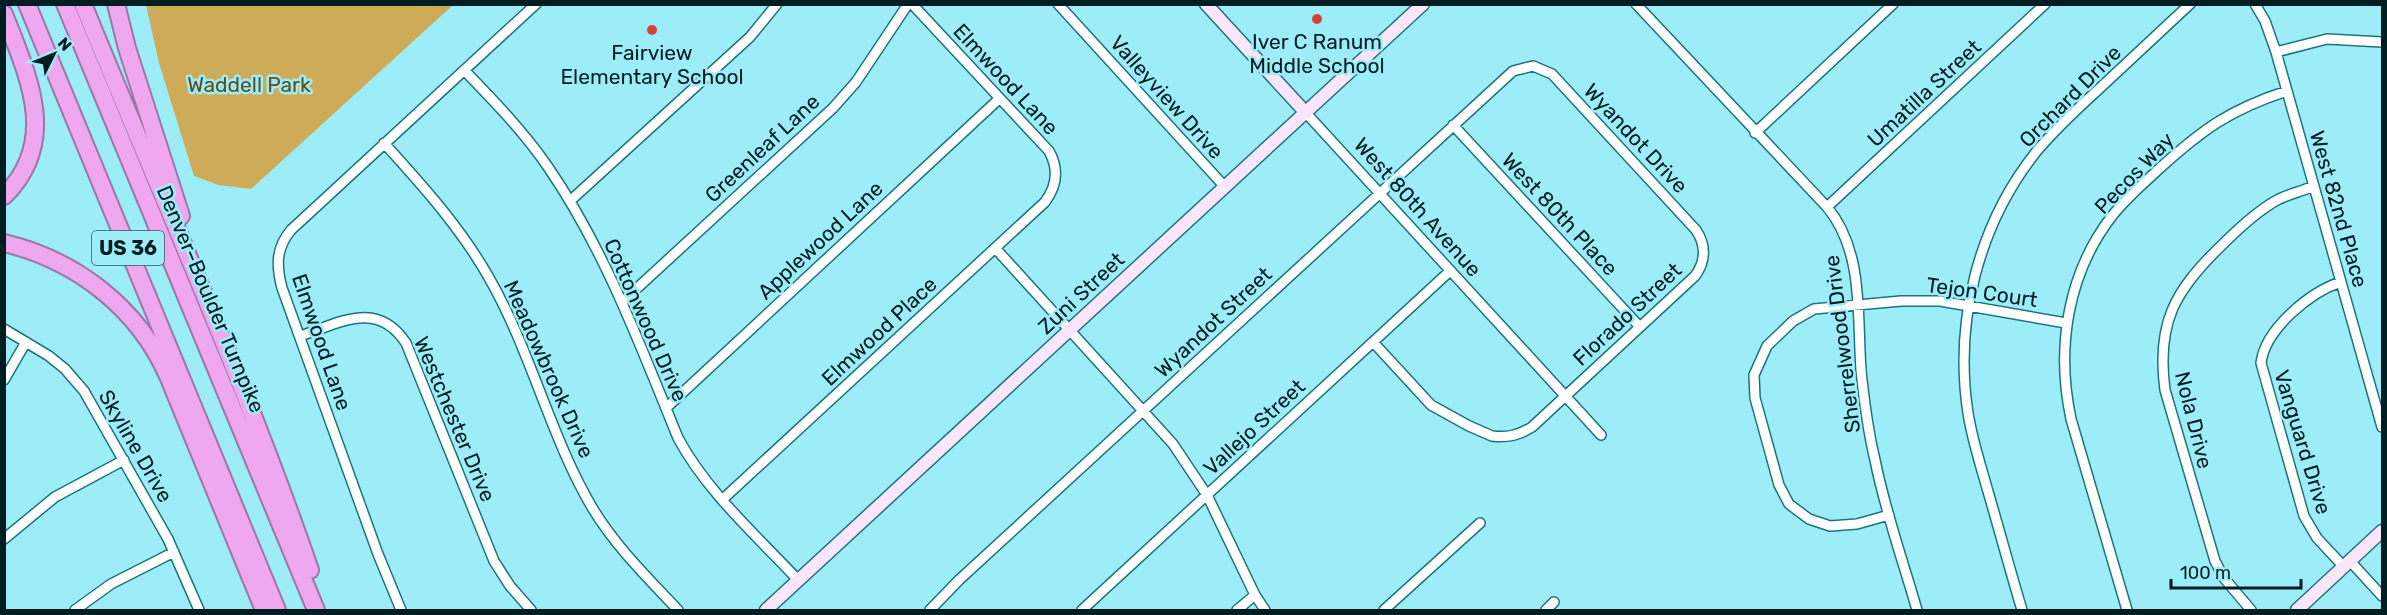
<svg xmlns="http://www.w3.org/2000/svg" width="2387" height="615" viewBox="0 0 2387 615" font-family="Rubik,sans-serif">
<style>
.green{fill:#cdab59}
.lines{fill:none;stroke-linecap:round;stroke-linejoin:round}
.street-casing{stroke:#1d747e;stroke-width:12}
.secondary-casing{stroke:#1d747e;stroke-width:15}
.highway-casing{stroke:#9b77a7;stroke-width:20}
.street{stroke:#fff;stroke-width:9}
.secondary{stroke:#fae5fa;stroke-width:12}
.highway{stroke:#efa8ee;stroke-width:16}
.poi-dot{fill:#d1433b;stroke:#9dedf9;stroke-width:2}
.labels{text-anchor:middle;dominant-baseline:central;stroke-width:5;stroke-linejoin:round;paint-order:stroke}
.shield{fill:#9dedf9;stroke:#2f5b62;stroke-width:1.5}
.shield-label{font-size:20px;font-weight:bold;fill:#001d22}
.poi-label{font-size:21px;fill:#001d22;stroke:#9dedf9}
.street-label{font-size:21px;fill:#001d22;stroke:#9dedf9}
.park-label{font-size:21px;fill:#604d1c;stroke:#9dedf9}
</style>
<rect width="100%" height="100%" fill="#9dedf9"/>
<path class="green" d="M146 5V4L453 5 251 189 218 185 194 176 159 63Z"/>
<g class="lines">
<g class="street-casing">
<path id="street" d="M1058 4 1225 187
M1636 4 1827 207C1864 251 1857 315 1861 370 1864 400 1868 431 1875 460 1885 511 1903 561 1917 610
M2255 4 2265 21 2276 52 2382 427
M2276 52 2327 39 2382 42
M464 70C494 101 524 132 548 167 605 250 640 345 678 438 707 492 757 536 799 581
M1306 113 1601 435
M1453 125 1640 327
M1755 133 1893 4
M384 143C422 185 460 227 488 276 531 350 550 437 593 509 616 547 648 578 678 610
M570 201 750 37 777 4
M1827 207 2045 4
M996 249 1173 444 1207 495 1255 595 1265 610
M2341 282C2310 292 2265 329 2261 363L2304 516 2317 538 2344 567
M622 302 833 108 856 82 908 4
M4 329 49 356 65 369 84 391 168 539 199 610
M300 336C340 323 377 299 406 343L494 561 510 586 531 610
M4 380 26 342
M666 408 999 99
M723 499 1045 202C1057 186 1059 169 1049 151L912 4
M1889 515 1857 524 1830 526 1809 519 1789 504 1779 485 1755 398 1754 375 1767 346 1793 321 1814 309 1901 301H1940L2066 323
M4 539 55 497 124 460
M2350 561 2382 596
M75 610 111 584 174 552
M401 610 378 554 282 288C276 265 276 248 291 230L536 4
M930 610 959 580 1513 71 1533 66 1552 74 1696 230C1706 245 1706 261 1695 276L1532 427C1519 435 1508 438 1492 436L1469 426 1431 405 1373 342
M1082 610 1450 271
M1237 610 1255 595
M1384 610 1480 523
M1546 610 1554 602
M2022 610C2010 570 1999 529 1987 488 1980 463 1972 439 1968 413 1954 322 1978 225 2036 152 2055 129 2078 108 2100 88 2130 60 2160 32 2190 4
M2127 610 2071 419C2056 349 2067 274 2112 216 2126 198 2144 183 2160 168 2203 129 2231 109 2287 91
M2251 610 2224 578 2215 561 2165 390C2156 323 2175 290 2222 245 2239 228 2258 210 2279 199 2290 194 2302 191 2314 186"/>
</g>
<g class="secondary-casing">
<path id="secondary" d="M1206 4 1306 113
M766 610 1423 4
M2297 610 2382 531"/>
</g>
<g class="highway-casing">
<path id="highway" d="M27 4 277 610
M65 4 316 610
M83 4C160 193 244 378 310 570
M116 4 127 48 181 216
M4 14C28 76 60 141 4 196
M4 243C76 260 138 308 168 376L264 610"/>
</g>
<use href="#street" class="street"/>
<use href="#secondary" class="secondary"/>
<use href="#highway" class="highway"/>
</g>
<g class="poi-dot">
<circle cx="1317" cy="19" r="6"/>
<circle cx="652" cy="30" r="6"/>
</g>
<g class="labels">
<rect class="shield" x="92" y="231" width="72" height="34" rx="4.5"/>
<g class="shield-label">
<text x="128" y="248">US 36</text>
</g>
<g class="poi-label">
<text x="1317" y="41">Iver C Ranum<tspan x="1317" dy="24">Middle School</tspan></text>
<text x="652" y="52">Fairview<tspan x="652" dy="24">Elementary School</tspan></text>
</g>
<g class="street-label">
<text transform="translate(1006 79) rotate(47)">Elmwood Lane</text>
<text transform="translate(1924 93) rotate(-43)">Umatilla Street</text>
<text transform="translate(2070 96) rotate(-45)">Orchard Drive</text>
<text transform="translate(1167 97) rotate(48)">Valleyview Drive</text>
<text transform="translate(1636 138) rotate(47)">Wyandot Drive</text>
<text transform="translate(762 148) rotate(-43)">Greenleaf Lane</text>
<text transform="translate(2134 173) rotate(-46)">Pecos Way</text>
<text transform="translate(1418 207) rotate(48)">West 80th Avenue</text>
<text transform="translate(2339 209) rotate(74)">West 82nd Place</text>
<text transform="translate(1560 214) rotate(47)">West 80th Place</text>
<text transform="translate(820 240) rotate(-43)">Applewood Lane</text>
<text transform="translate(1982 292) rotate(8)">Tejon Court</text>
<text transform="translate(1081 293) rotate(-43)">Zuni Street</text>
<text transform="translate(211 299) rotate(67)">Denver–Boulder Turnpike</text>
<text transform="translate(1627 314) rotate(-43)">Florado Street</text>
<text transform="translate(646 320) rotate(66)">Cottonwood Drive</text>
<text transform="translate(1213 322) rotate(-43)">Wyandot Street</text>
<text transform="translate(879 331) rotate(-43)">Elmwood Place</text>
<text transform="translate(322 342) rotate(71)">Elmwood Lane</text>
<text transform="translate(1842 344) rotate(-97)">Sherrelwood Drive</text>
<text transform="translate(549 369) rotate(66)">Meadowbrook Drive</text>
<text transform="translate(455 419) rotate(67)">Westchester Drive</text>
<text transform="translate(2194 420) rotate(76)">Nola Drive</text>
<text transform="translate(1254 427) rotate(-43)">Vallejo Street</text>
<text transform="translate(2303 442) rotate(73)">Vanguard Drive</text>
<text transform="translate(136 446) rotate(60)">Skyline Drive</text>
</g>
<g class="park-label">
<text x="249" y="84">Waddell Park</text>
</g>
</g>
<rect width="2387" height="615" fill="none" stroke="#001d22" stroke-width="12"/>
<g transform="translate(54 54) rotate(47)" stroke="#9dedf9" stroke-width="4.5" paint-order="stroke">
<path d="M0-4.5L10 22L0 15L-10 22Z" fill="#001d22"/>
<text y="-9" font-size="16" font-weight="bold" text-anchor="middle" fill="#001d22">N</text>
</g>
<path d="M2171 579v9h130v-9" fill="none" stroke="#001d22" stroke-width="3"/>
<text x="2180" y="579" font-size="18" fill="#001d22" stroke="#9dedf9" stroke-width="4.5" paint-order="stroke">100 m</text>
</svg>
